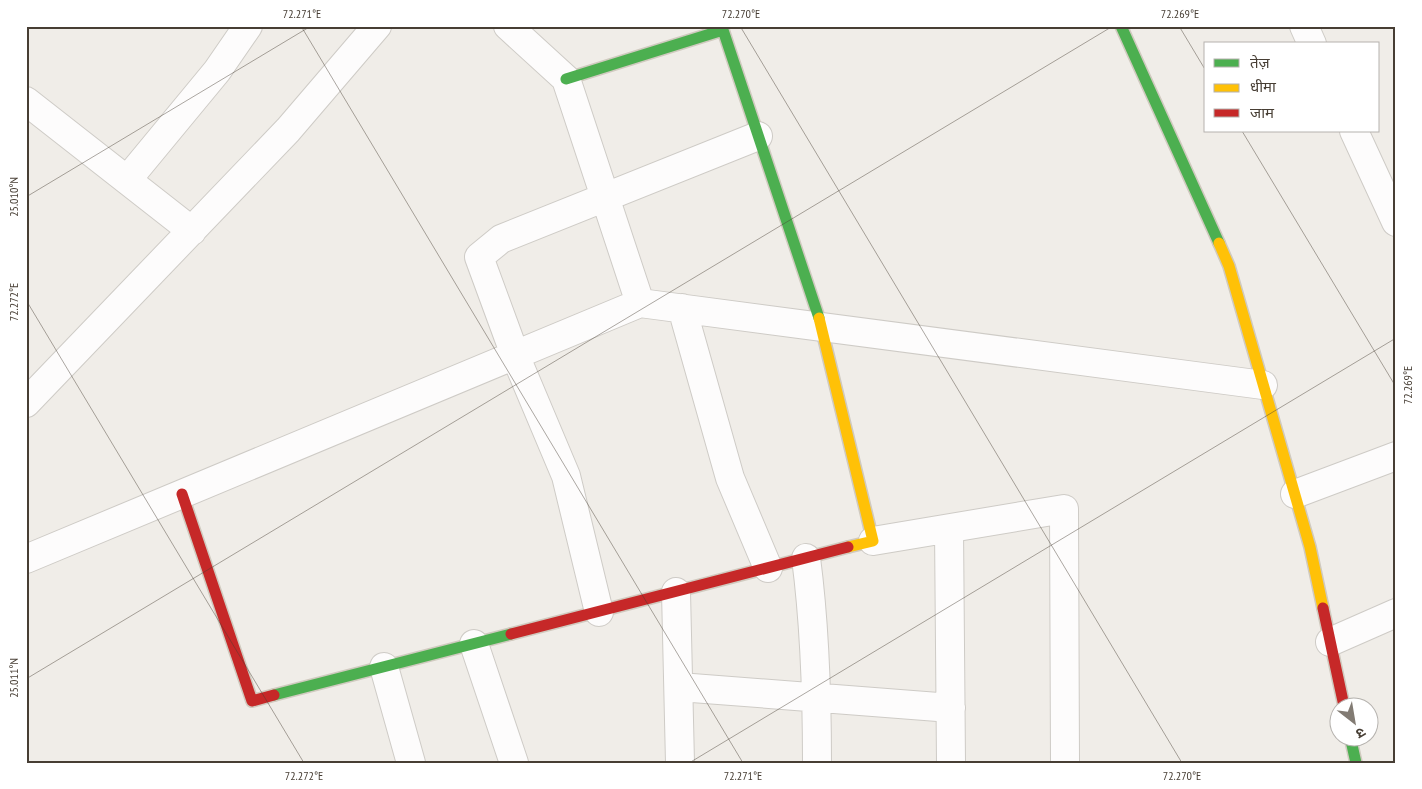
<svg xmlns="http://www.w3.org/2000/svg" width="1422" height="789" viewBox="0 0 1422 789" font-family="'PT Sans Narrow','Noto Sans Devanagari',sans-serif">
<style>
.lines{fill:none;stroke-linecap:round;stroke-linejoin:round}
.street-casing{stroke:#cecbc6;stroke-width:30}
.fast-casing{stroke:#d0cabf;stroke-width:14}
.slow-casing{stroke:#d0cabf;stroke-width:14}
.jam-casing{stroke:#d0cabf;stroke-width:14}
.street{stroke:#fdfcfc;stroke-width:28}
.fast{stroke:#4caf50;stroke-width:11}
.slow{stroke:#ffc107;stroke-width:11}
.jam{stroke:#c62828;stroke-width:11}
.ticks{fill:none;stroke:#473e34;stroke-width:1;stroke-opacity:0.45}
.neatline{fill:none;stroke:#473e34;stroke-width:2}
.ticks-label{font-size:12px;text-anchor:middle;fill:#473e34}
</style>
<rect width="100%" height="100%" fill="#f0ede8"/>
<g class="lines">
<g class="street-casing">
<path id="street" d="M508 26 566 79 640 303
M1304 26 1312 44
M26 101 192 231
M1354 131 1396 222
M127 180 217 71 248 26
M682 308 730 478 768 568
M26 403 288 130 377 26
M1295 494 1396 456
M949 529 951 763
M873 541 1064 509 1065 763
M806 558C815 626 817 695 817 763
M26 559 640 303 1263 385
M676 592 680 763
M599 612 566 476 515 355 479 257 501 239 758 136
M1330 642 1396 613
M474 644 514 763
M384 667 411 763
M679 687 951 708"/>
</g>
<g class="fast-casing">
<path id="fast" d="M1121 26 1219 243
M566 79 723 30 819 318
M274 695 511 634
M1350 736 1356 763"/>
</g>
<g class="slow-casing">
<path id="slow" d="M1219 243 1229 266 1310 547 1323 608
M819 318 873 541 848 547"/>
</g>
<g class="jam-casing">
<path id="jam" d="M182 494 252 701 274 695
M1323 608 1344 706
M511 634 848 547"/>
</g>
<use href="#street" class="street"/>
<use href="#fast" class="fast"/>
<use href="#slow" class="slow"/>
<use href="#jam" class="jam"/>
</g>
<path class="ticks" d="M301 26 743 763M740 26 1182 763M1179 26 1206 71M1242 131 1396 387M26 197 311 26M26 300 304 763M26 679 1113 26M689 763 1396 338"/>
<rect width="1422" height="789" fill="none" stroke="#ffffff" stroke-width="55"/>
<rect x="1204" y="42" width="175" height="90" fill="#ffffff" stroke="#b5b2ae"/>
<rect x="1214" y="59" width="25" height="8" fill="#4caf50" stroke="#b5b2ae"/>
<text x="1250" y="68" font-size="15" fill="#473e34">तेज़</text>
<rect x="1214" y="84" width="25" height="8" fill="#ffc107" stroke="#b5b2ae"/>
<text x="1250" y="92" font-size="15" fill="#473e34">धीमा</text>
<rect x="1214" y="109" width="25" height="8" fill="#c62828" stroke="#b5b2ae"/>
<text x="1250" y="118" font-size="15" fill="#473e34">जाम</text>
<g transform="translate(1354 722) rotate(149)"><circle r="24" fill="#ffffff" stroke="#b5b2ae"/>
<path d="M0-4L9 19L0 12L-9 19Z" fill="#827b73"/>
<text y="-8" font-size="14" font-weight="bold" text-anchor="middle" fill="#473e34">उ</text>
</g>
<rect x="28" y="28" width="1366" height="734" class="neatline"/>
<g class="ticks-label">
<text x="302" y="18">72.271°E</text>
<text x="741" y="18">72.270°E</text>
<text x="1180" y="18">72.269°E</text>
<text transform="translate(14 197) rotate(-90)" y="4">25.010°N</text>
<text transform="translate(14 302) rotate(-90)" y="4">72.272°E</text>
<text transform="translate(1408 385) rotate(-90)" y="4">72.269°E</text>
<text transform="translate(14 678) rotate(-90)" y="4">25.011°N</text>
<text x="304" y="780">72.272°E</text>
<text x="743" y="780">72.271°E</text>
<text x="1182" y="780">72.270°E</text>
</g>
</svg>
